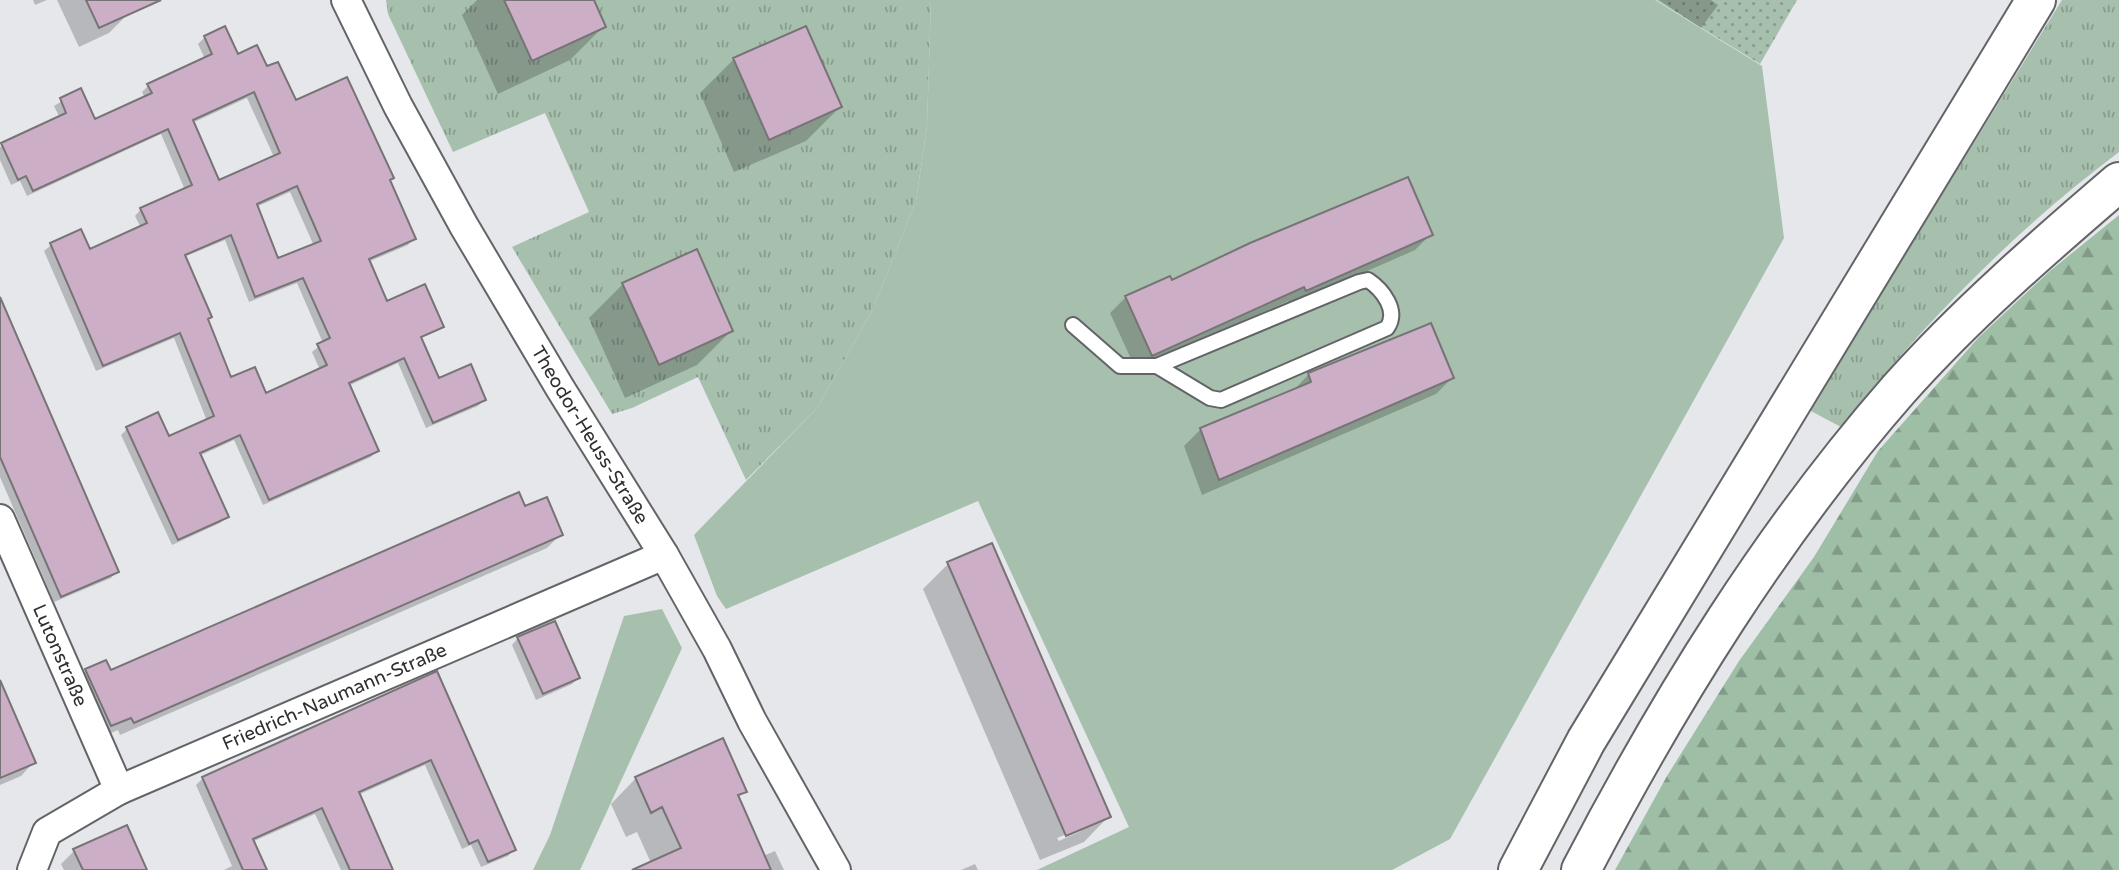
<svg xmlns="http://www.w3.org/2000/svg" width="2119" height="870" viewBox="0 0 2119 870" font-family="'Varela Round',sans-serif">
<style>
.grass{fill:url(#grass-tufts);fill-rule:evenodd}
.forest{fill:url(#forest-firs)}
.park{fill:#a7bfad}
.garden{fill:url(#garden-dots)}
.shadow{fill:#0003;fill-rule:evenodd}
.building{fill:#ccaec7;stroke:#777476;stroke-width:2;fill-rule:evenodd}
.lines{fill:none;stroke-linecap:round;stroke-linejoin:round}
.lane-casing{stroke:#626467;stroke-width:18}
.street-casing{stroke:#626467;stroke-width:32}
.highway-casing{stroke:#626467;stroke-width:42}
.lane{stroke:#fff;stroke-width:14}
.street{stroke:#fff;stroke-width:28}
.highway{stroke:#fff;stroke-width:38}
.labels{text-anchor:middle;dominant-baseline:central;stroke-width:5;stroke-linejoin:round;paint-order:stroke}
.street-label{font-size:19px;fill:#2e2f30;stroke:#f2f4f8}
</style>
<defs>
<pattern id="grass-tufts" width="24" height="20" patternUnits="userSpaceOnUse" patternTransform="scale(1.75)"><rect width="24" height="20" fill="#a7bfad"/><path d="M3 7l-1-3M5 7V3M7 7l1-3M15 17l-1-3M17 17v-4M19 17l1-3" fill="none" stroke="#889c8d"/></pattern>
<pattern id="forest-firs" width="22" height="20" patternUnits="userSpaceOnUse" patternTransform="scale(1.75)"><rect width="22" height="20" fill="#9ebea6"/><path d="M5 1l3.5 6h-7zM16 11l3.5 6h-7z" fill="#819b88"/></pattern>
<pattern id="garden-dots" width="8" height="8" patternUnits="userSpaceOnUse" patternTransform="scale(1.75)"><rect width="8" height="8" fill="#a7bfad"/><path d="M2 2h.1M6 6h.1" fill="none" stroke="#889c8d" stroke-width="1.8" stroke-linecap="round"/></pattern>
</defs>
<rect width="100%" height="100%" fill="#e5e7eb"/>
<path class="grass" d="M386 0H504L532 61 606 27 594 0H931L927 126 916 201 872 311 817 408 746 480 698 377 632 408 612 414 512 247 589 212 545 113 453 152 388 14ZM806 26 842 107 769 139 733 58ZM696 250 733 331 659 365 622 283Z
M2062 0H2119V152C2014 231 1922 325 1841 427L1809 410Z"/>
<path class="forest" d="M2119 215V870H1615L1667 776 1739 661 1814 557 1878 451 1979 337 2050 271Z"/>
<path class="park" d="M931 0H1655L1762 66 1784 238 1450 839 1392 870H1037L1129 827 978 501 726 609 717 596 694 535 817 408 872 311 916 201 927 126Z
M662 609 682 648 580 870H533L550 835 624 616Z"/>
<path class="garden" d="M1656 0H1797L1760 64Z"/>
<path class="shadow" d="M33 0H47L35 5Z
M57 0H122L129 13 109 33 79 47Z
M477 0H592L604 26 570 60 498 94 462 15Z
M1659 0H1711L1718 5 1701 28Z
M805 28 840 107 806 141 734 172 700 93 734 59Z
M205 37 266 69 295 102 389 181 414 238 408 245 368 262 386 303 442 326 420 339 438 380 484 400 478 406 426 428 398 363 348 386 377 450 371 457 263 505 234 440 199 456 227 516 220 523 172 545 121 435 127 429 169 439 207 421 174 338 96 371 44 251 51 245 80 232 89 251 141 228 135 216 141 209 185 190 161 134 27 196 20 181 11 185 0 160V147L60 118 54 106 80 90 94 121 145 98 142 92 149 85 205 59 198 44ZM247 98 274 157 218 182 192 123ZM290 192 314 246 277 261 256 207ZM225 240 249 302 297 283 323 343 312 352 320 370 265 396 230 379 184 257Z
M1430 235 1415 250 1290 305 1288 301 1136 370 1110 313 1126 297Z
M623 284 731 331 697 365 625 398 589 318Z
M0 301 117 571 111 578 54 602 0 477Z
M1309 374 1452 378 1436 394 1202 495 1184 446 1200 430 1293 391Z
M524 509 561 534 547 548 120 735 118 730 97 739 73 684 86 671 110 672Z
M948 564 1109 816 1084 842 1040 860 923 589ZM1081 828V831L1059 841 1057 838Z
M518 638 578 678 572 684 536 700 512 645Z
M436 674 514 849 508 856 481 867 471 845 462 849 425 765 358 795 392 870H341L315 814 252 842 265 870H224L232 866 196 785 203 778Z
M0 684 34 762 21 776 0 785Z
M636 778 745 791 737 799 763 856 775 851 784 870H636L651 863 637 832 626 837 611 804Z
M74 851 145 870H64L61 864Z
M975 864 978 870H961Z"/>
<path class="building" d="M86 0H161L99 28Z
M504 0H594L606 27 532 61Z
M225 26 238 54 257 45 267 66 278 62 296 100 347 77 394 178 390 180 416 239 369 259 387 301 425 284 444 327 421 337 439 378 471 364 486 400 433 423 404 358 349 383 379 451 269 500 240 435 200 453 229 517 178 540 126 427 158 412 169 436 214 416 180 333 103 366 50 243 81 229 90 249 147 223 140 208 192 185 168 129 33 191 26 176 18 180 1 143 66 113 60 98 81 88 95 119 152 93 147 84 212 54 204 36ZM254 92 280 153 219 180 193 120ZM297 186 321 241 278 258 257 204ZM231 235 255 297 303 278 330 338 317 344 327 365 266 393 255 367 231 377 208 319 212 317 185 255Z
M806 26 842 107 769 140 733 58Z
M1408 177 1433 235 1306 291 1304 287 1152 356 1125 296 1170 276 1172 280 1250 243Z
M697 249 733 331 659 365 622 283Z
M0 297 119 572 61 597 0 457Z
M1431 323 1454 378 1219 480 1200 428 1311 382 1308 373Z
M519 492 525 506 547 497 563 535 134 723 131 718 111 726 85 669 106 660 111 670Z
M992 543 1111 817 1066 836 947 562Z
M555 621 580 678 543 694 517 637Z
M437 671 516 850 488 862 478 840 469 844 431 760 359 792 393 870H350L322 808 253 839 267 870H243L202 777Z
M0 680 36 763 0 778Z
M723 738 747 792 738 795 771 870H632L681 848 662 807 651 813 635 777Z
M127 825 147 870H83L73 849Z"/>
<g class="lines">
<g class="lane-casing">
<path id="lane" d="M1073 325 1120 366H1157L1359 282 1368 280C1383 290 1399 311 1387 328L1221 400 1210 398 1157 366"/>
</g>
<g class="street-casing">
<g id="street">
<path id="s1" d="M346 0 398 106 464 226 560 388 664 555 717 649 752 721 836 870"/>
<path id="s2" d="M0 519 119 790"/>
<path id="s3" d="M32 870 47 832 119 790 664 555"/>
</g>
</g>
<g class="highway-casing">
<path id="highway" d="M1518 870 1586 741 2036 0
M1581 870C1670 699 1772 534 1899 389 1966 314 2042 248 2119 182"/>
</g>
<use href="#lane" class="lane"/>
<use href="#street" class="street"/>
<use href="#highway" class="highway"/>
</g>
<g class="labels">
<g class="street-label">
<text stroke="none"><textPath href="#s1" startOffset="499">Theodor-Heuss-Straße</textPath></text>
<text stroke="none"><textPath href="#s2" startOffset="149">Lutonstraße</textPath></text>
<text stroke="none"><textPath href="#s3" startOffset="359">Friedrich-Naumann-Straße</textPath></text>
</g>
</g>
</svg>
